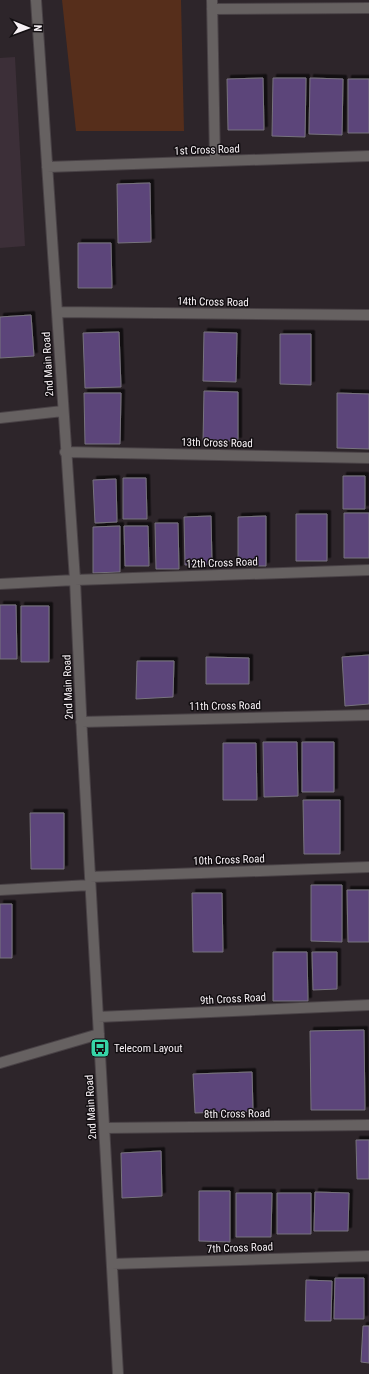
<svg xmlns="http://www.w3.org/2000/svg" width="369" height="1374" viewBox="0 0 369 1374" font-family="'Roboto Condensed',sans-serif">
<style>
.built{fill:#3c2f38}
.green{fill:#562e1b}
.building{fill:#5c447a;stroke:#77737d;filter:url(#shadow)}
.lines{fill:none;stroke-linecap:round;stroke-linejoin:round}
.minor-casing{stroke:#494246;stroke-width:12}
.minor{stroke:#666161;stroke-width:10}
.labels{text-anchor:middle;dominant-baseline:central;stroke-width:3;stroke-linejoin:round;paint-order:stroke}
.street-label{font-size:11px;fill:#f7f1f5;stroke:#130f12}
.poi-label{font-size:11px;fill:#f7f1f5;stroke:#130f12;text-anchor:start}
</style>
<defs>
<filter id="shadow"><feDropShadow dx="3.5" dy="-3.5" stdDeviation="0" flood-color="#0009"/></filter>
</defs>
<rect width="100%" height="100%" fill="#2d252a"/>
<path class="built" d="M15 57 25 246 0 248V58Z"/>
<path class="green" d="M62 0H181L184 131H76Z"/>
<path class="building" d="M263 78 264 130H228L227 79Z
M273 78H306L305 137 272 136Z
M310 78 343 79 342 135 309 134Z
M348 79H369V133H348Z
M150 183 151 242 118 243 117 184Z
M78 243H111L112 288H78Z
M31 315 34 356 0 358V317Z
M119 332 121 387 85 388 83 333Z
M204 332 237 333 236 382 203 381Z
M280 334H311V385L280 384Z
M204 391 238 392V441H203Z
M84 393H121L120 444H85Z
M337 393 369 394V449L337 448Z
M343 476H365V509H343Z
M123 478H146L147 519H123Z
M116 479 117 522 95 523 93 480Z
M344 513H369V558H344Z
M296 514H327V561H296Z
M211 516 212 564 185 565 184 517Z
M266 516V566H238V517Z
M155 523H178L179 569H156Z
M120 526V572L93 573V527Z
M124 526H148L149 566H125Z
M0 605H16L17 659H0Z
M21 606H49V662H21Z
M369 655V704L345 706 342 657Z
M206 657 249 658V684H206Z
M137 661H174L173 697 136 699Z
M263 742H297L298 796 264 797Z
M302 742H334V792H302Z
M223 743H256L257 800H223Z
M303 800H340V854H304Z
M30 813H64V869H31Z
M311 885H342V942L311 941Z
M347 890H369V942H348Z
M192 893H222L223 952H193Z
M0 904H12V958H0Z
M273 952H307L308 1001H273Z
M312 952H337V989L313 990Z
M364 1030 365 1110H311L310 1031Z
M252 1072 253 1111 195 1113 193 1074Z
M356 1140H369V1179H357Z
M161 1151 162 1196 122 1198 121 1153Z
M199 1191H230V1242L199 1241Z
M315 1192 349 1193 348 1231H314Z
M236 1193H272L271 1237H236Z
M277 1193H311V1234H277Z
M335 1278H364V1319H334Z
M306 1280 332 1281 331 1321H305Z
M363 1326H369V1363L361 1362Z"/>
<g class="lines">
<g class="minor-casing">
<path id="minor" d="M36 0 75 580 82 734 118 1374
M212 0 215 161
M212 9 369 8
M47 167 369 156
M57 312 369 315
M0 418 63 411
M65 452 369 458
M0 584 75 580 369 570
M81 722 369 715
M90 877 369 867
M0 890 90 885
M98 1017 369 1005
M0 1063 99 1034
M105 1128 369 1125
M112 1264 369 1256"/>
</g>
<use href="#minor" class="minor"/>
</g>
<defs>
<g id="bus-square" transform="scale(1)"><rect x="-9" y="-9" width="18" height="18" rx="4" fill="#36d4a7" stroke="#130f12"/><path d="M-5-6H5V4H4V6H2V4H-2V6H-4V4H-5ZM-3.5-4V0h7V-4ZM-3.5 1.2v1.5H-2V1.2ZM2 1.2v1.5H3.5V1.2Z" fill="#111"/></g>
</defs>
<g fill-rule="evenodd">
<use href="#bus-square" x="100" y="1048"/>
</g>
<g class="labels">
<g class="street-label">
<text transform="translate(207 150) rotate(-2)">1st Cross Road</text>
<text transform="translate(213 302) rotate(1)">14th Cross Road</text>
<text transform="translate(48 364) rotate(-93)">2nd Main Road</text>
<text transform="translate(217 443) rotate(1)">13th Cross Road</text>
<text transform="translate(222 563) rotate(-2)">12th Cross Road</text>
<text transform="translate(68 687) rotate(-92)">2nd Main Road</text>
<text transform="translate(225 706) rotate(-1)">11th Cross Road</text>
<text transform="translate(229 860) rotate(-2)">10th Cross Road</text>
<text transform="translate(233 999) rotate(-3)">9th Cross Road</text>
<text transform="translate(91 1107) rotate(-93)">2nd Main Road</text>
<text transform="translate(237 1114) rotate(-1)">8th Cross Road</text>
<text transform="translate(240 1248) rotate(-2)">7th Cross Road</text>
</g>
<g class="poi-label">
<text x="114" y="1048">Telecom Layout</text>
</g>
</g>
<g transform="translate(28 28) rotate(91)" stroke="#130f12" stroke-width="3" paint-order="stroke">
<path d="M0-3L7 15L0 10L-7 15Z" fill="#f7f1f5"/>
<text y="-6" font-size="11" font-weight="bold" text-anchor="middle" fill="#f7f1f5">N</text>
</g>
</svg>
